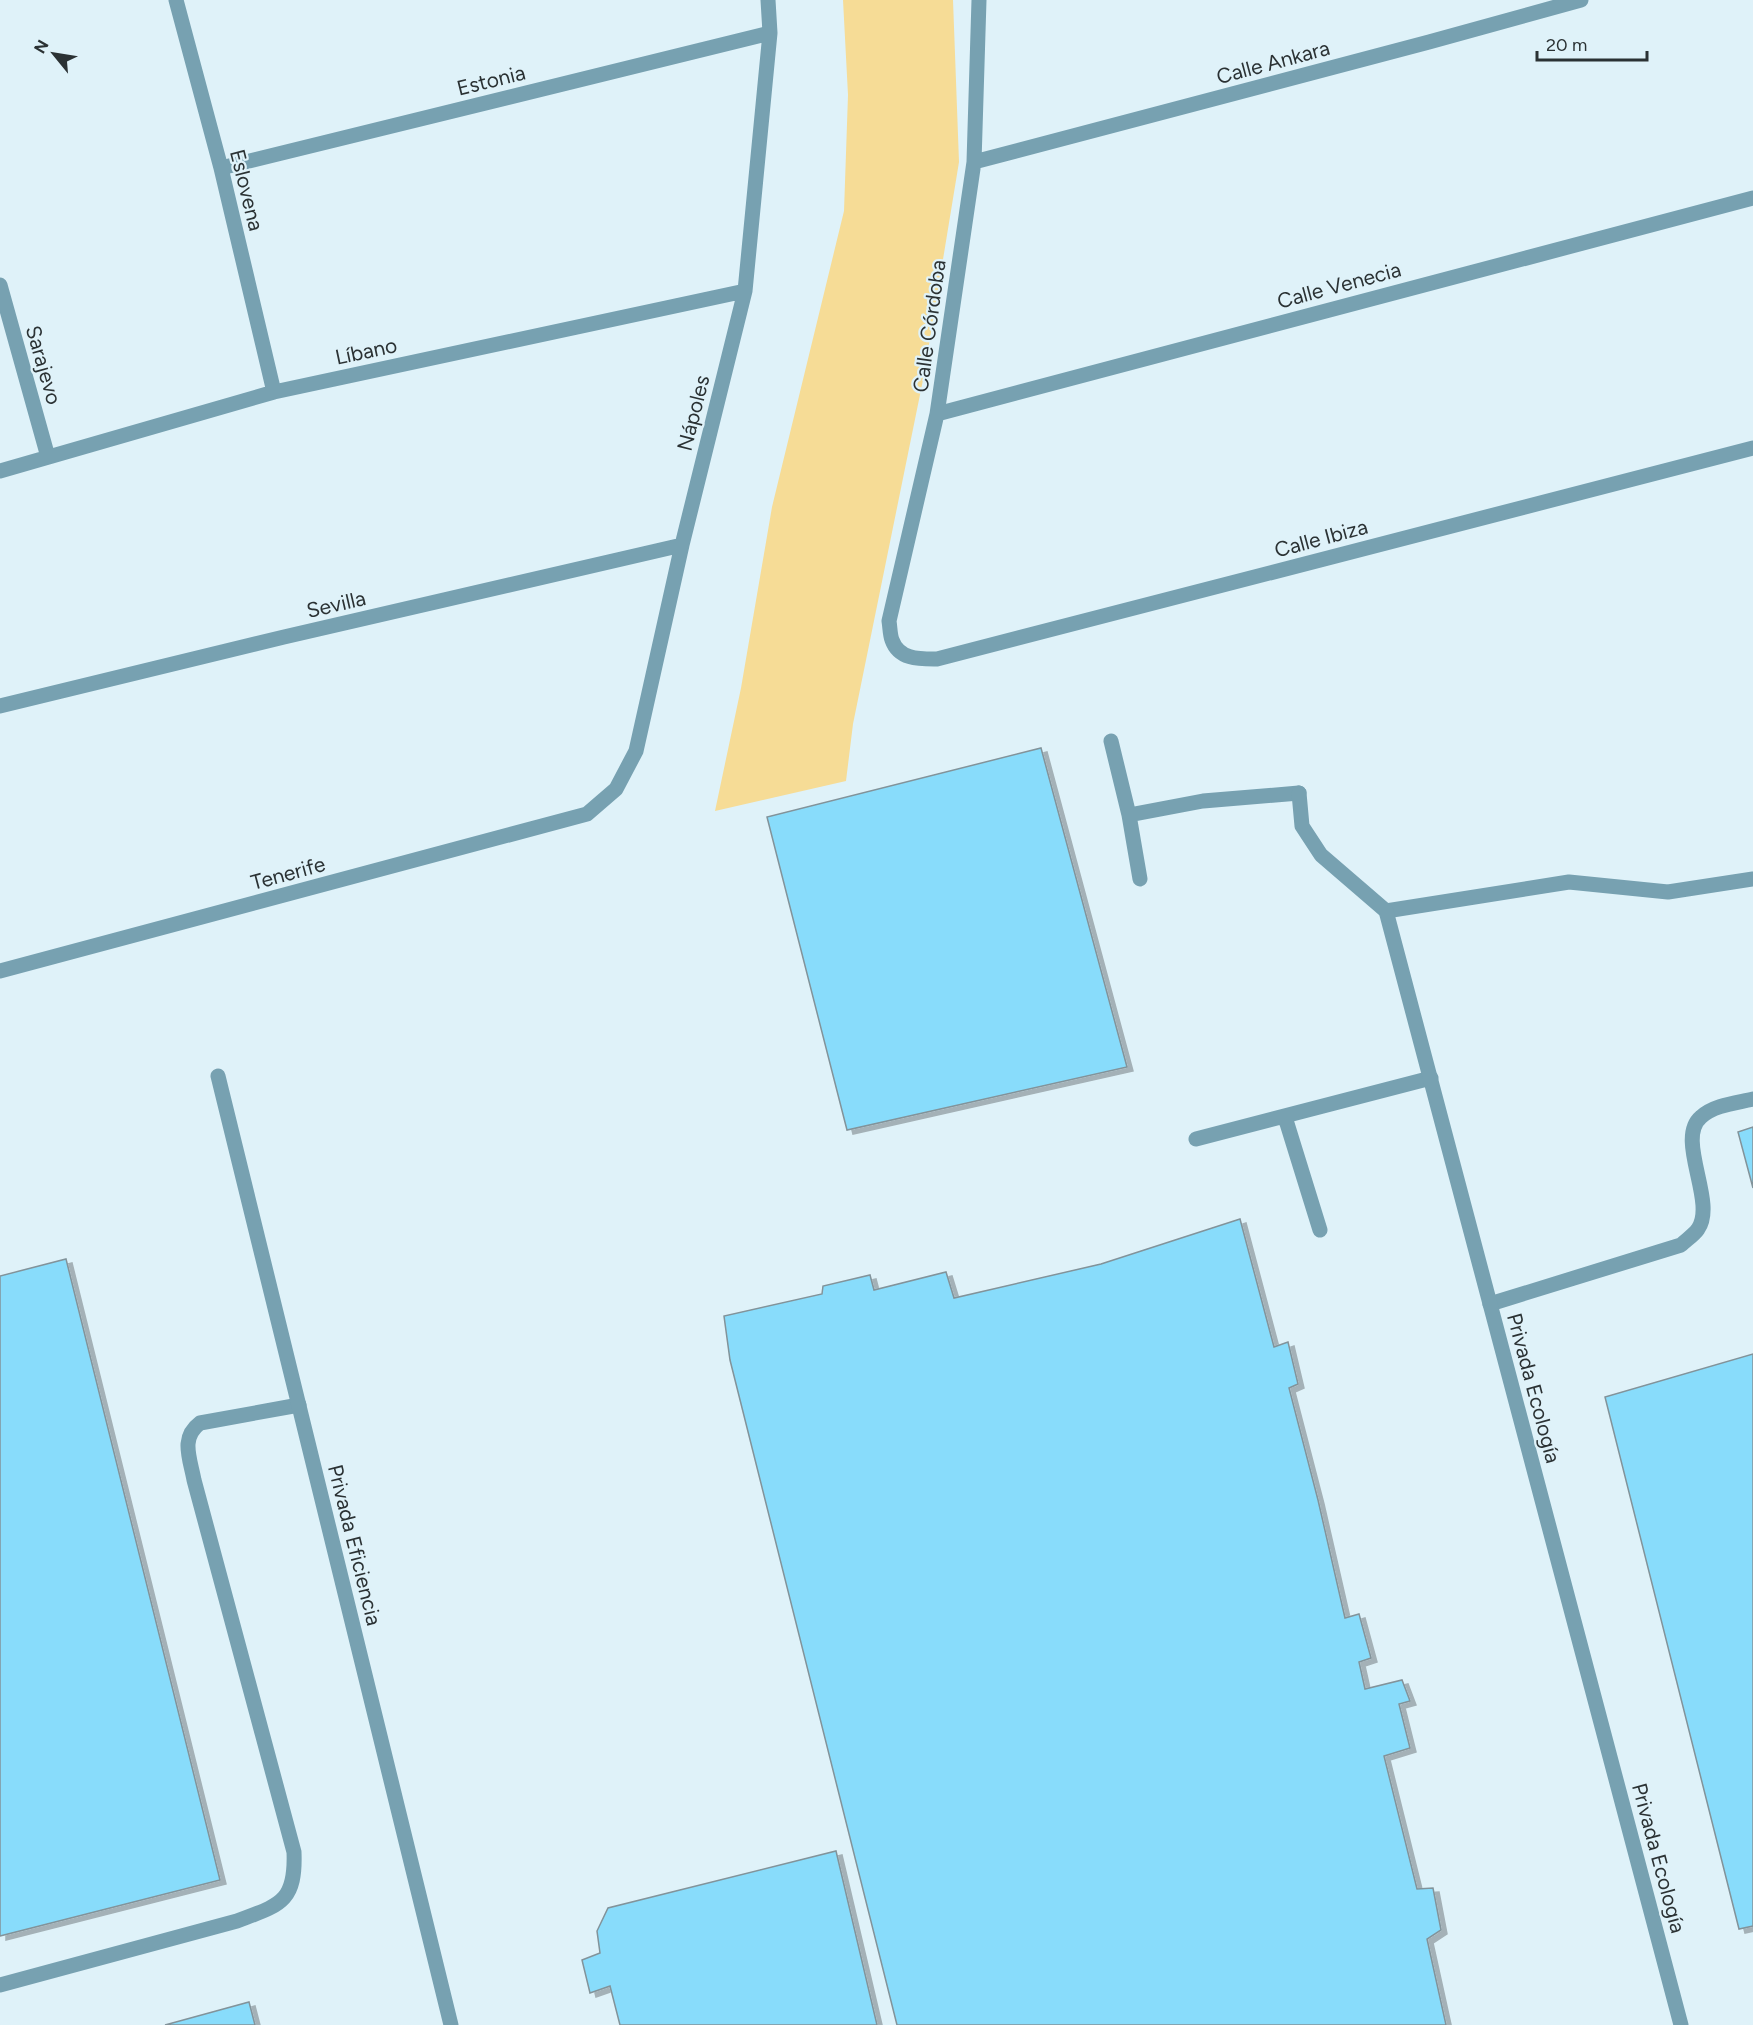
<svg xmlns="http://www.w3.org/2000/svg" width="1753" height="2025" viewBox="0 0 1753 2025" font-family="Figtree,sans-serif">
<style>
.green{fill:#f6dc96}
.building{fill:#88dcfb;stroke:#82939a;stroke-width:1.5;filter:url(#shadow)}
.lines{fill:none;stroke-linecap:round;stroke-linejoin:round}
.lane{stroke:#77a1b1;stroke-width:15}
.street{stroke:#77a1b1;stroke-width:15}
.labels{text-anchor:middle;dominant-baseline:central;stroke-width:4.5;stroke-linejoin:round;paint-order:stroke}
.street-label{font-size:21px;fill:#2b3234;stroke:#dff2f9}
</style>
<defs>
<filter id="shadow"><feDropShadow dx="6" dy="4" stdDeviation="0" flood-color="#0004"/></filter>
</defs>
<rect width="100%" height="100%" fill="#dff2f9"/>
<path class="green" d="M843 0H953L959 162 924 375 853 724 846 781 715 811 741 688 772 507 844 211 848 95Z"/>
<path class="building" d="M1041 748 1127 1067 847 1130 767 817Z
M1753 1127V1188L1738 1132Z
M1240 1219 1274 1347 1288 1342 1298 1384 1289 1388 1318 1500 1345 1618 1359 1614 1371 1658 1359 1662 1365 1689 1402 1680 1410 1701 1399 1704 1410 1748 1384 1756 1417 1889 1433 1888 1441 1930 1427 1939 1446 2025H897L730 1360 724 1316 822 1294 823 1286 870 1275 874 1290 946 1272 954 1298 1101 1264Z
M66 1259 220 1880 0 1936V1276Z
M1753 1354V1926L1739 1929 1605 1397Z
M836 1851 877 2025H620L610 1986 590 1993 582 1960 600 1953 597 1931 608 1908Z
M249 2002 255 2025H165Z"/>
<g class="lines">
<path class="lane" d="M1111 741 1129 815 1140 879
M1129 815 1203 801 1299 793
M1386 911 1569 882 1668 892 1753 879
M1285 1117 1320 1230
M1196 1139 1431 1078
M1490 1304 1681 1245C1686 1240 1694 1235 1698 1229 1717 1202 1675 1139 1701 1117 1714 1105 1736 1103 1753 1099
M0 1985 237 1921C279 1905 296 1903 294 1852L194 1480C190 1458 180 1438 200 1423L299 1405"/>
<path class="street" d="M176 0 221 168 274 392
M979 0 974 162 937 414 889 621C890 627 890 635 892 640 899 660 920 659 937 659L1753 448
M974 162 1429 42 1581 0
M221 168 770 33
M0 285 48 457
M937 414 1753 198
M0 471 274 392 745 291
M0 706 284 637 682 545
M1299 793 1302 826 1321 855 1386 911 1681 2025
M0 971 587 814 616 789 636 751 682 545 745 291 770 33 768 0
M218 1076 451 2025"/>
</g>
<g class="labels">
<g class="street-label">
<text transform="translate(1273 62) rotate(-15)">Calle Ankara</text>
<text transform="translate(491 80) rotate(-14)">Estonia</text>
<text transform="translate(247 190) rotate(76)">Eslovena</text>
<text transform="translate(1339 285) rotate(-15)">Calle Venecia</text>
<text transform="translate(929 326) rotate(-82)">Calle Córdoba</text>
<text transform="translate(366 351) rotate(-12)">Líbano</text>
<text transform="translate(44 365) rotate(74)">Sarajevo</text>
<text transform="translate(693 413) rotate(-76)">Nápoles</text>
<text transform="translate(1321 538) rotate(-15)">Calle Ibiza</text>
<text transform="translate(336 604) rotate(-13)">Sevilla</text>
<text transform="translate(288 873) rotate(-15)">Tenerife</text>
<text transform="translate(1534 1388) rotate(75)">Privada Ecología</text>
<text transform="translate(355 1545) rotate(76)">Privada Eficiencia</text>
<text transform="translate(1659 1858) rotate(75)">Privada Ecología</text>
</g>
</g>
<g transform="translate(54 54) rotate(300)" stroke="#dff2f9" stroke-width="4.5" paint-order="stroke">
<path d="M0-4.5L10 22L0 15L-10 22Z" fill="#2b3234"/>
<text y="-9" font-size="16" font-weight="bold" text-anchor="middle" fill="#2b3234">N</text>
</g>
<path d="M1537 51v9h110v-9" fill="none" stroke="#2b3234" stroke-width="3"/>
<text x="1546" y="51" font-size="18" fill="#2b3234" stroke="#dff2f9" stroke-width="4.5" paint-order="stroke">20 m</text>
</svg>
